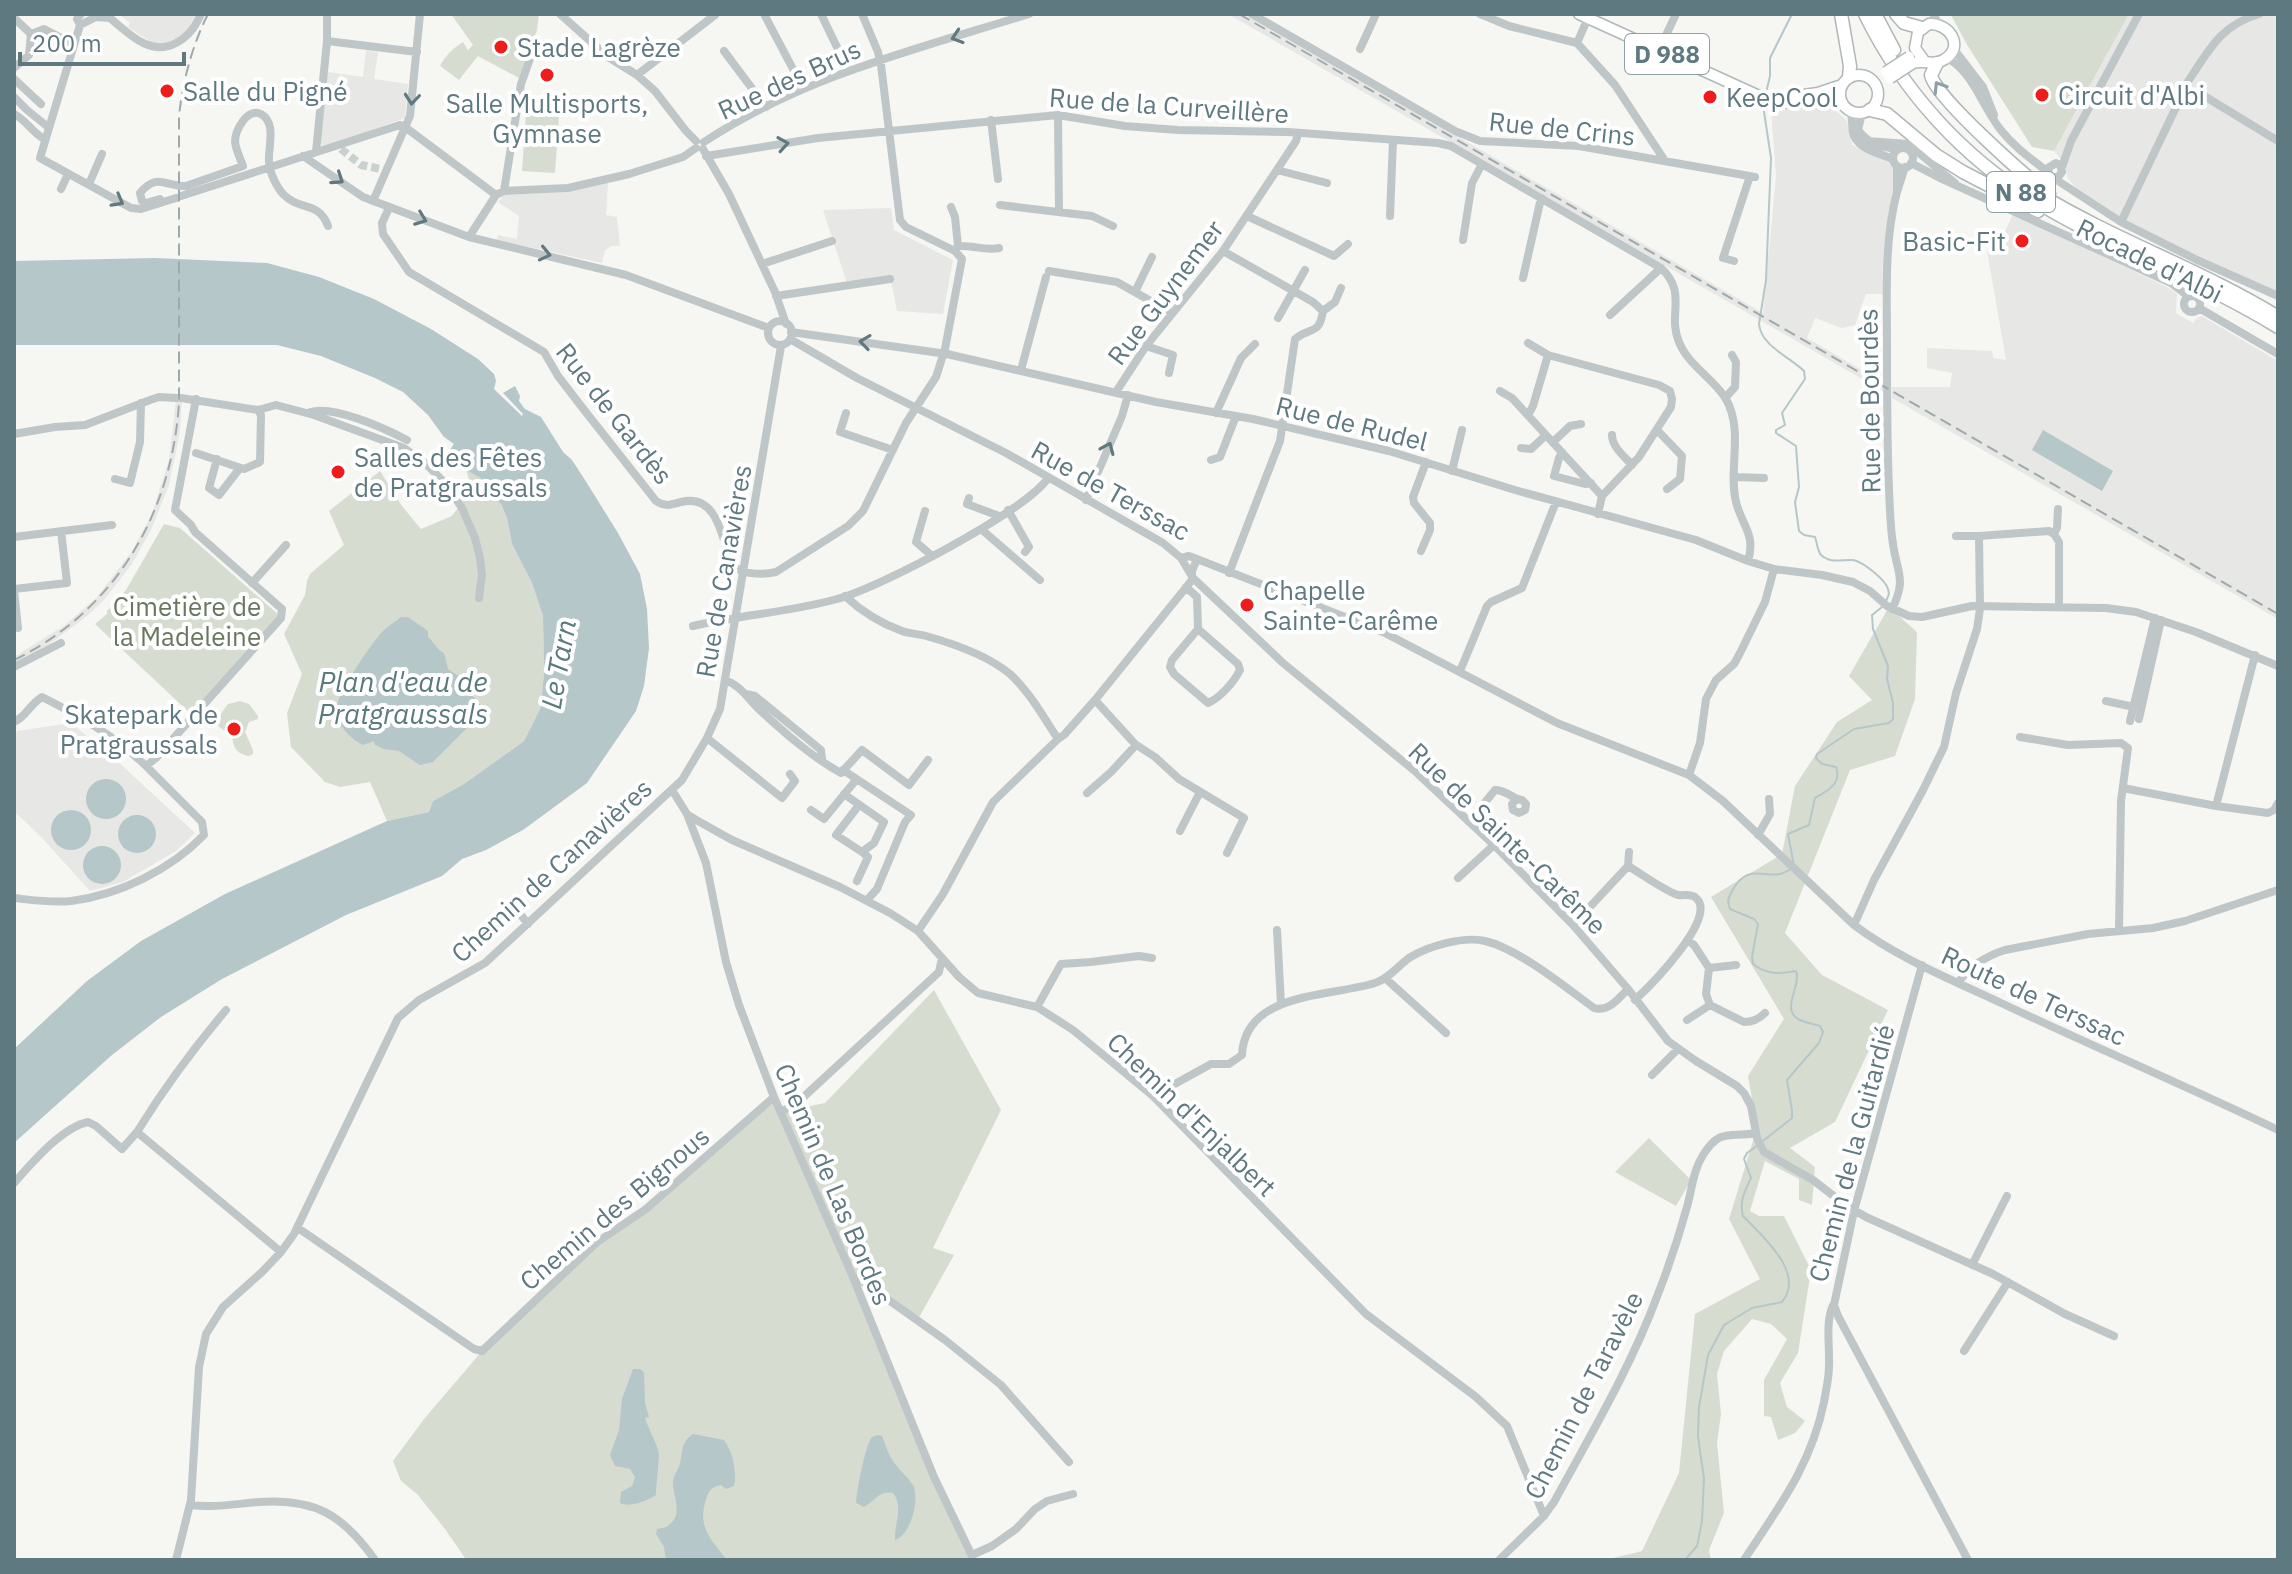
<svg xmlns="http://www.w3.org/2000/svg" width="2292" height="1574" viewBox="0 0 2292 1574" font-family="'IBM Plex Sans',sans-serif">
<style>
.built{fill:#e7e7e6}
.green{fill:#d7dcd1}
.water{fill:#b5c7c8}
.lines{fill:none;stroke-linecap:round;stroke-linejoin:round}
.stream{stroke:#b5c7c8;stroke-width:2}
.minor-tunnel{stroke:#c9d0d0;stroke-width:8;stroke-dasharray:8 4;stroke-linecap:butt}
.major-casing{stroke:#b0b8ba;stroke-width:13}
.highway-casing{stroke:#b0b7b9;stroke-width:15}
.minor{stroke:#bfc6c8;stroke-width:8}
.major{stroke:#fff;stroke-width:10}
.highway{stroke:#fff;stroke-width:12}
.rail{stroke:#9ea9ac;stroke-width:2;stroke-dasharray:12 6;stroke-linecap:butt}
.major-bridge-casing{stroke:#b0b8ba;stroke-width:13;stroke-linecap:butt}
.major-bridge{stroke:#fff;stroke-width:10}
.oneway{stroke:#5f7980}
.oneway2{stroke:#8fa1a6}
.poi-dot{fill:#ee1c1b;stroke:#fff;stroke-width:3}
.labels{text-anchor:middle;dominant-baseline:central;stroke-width:8;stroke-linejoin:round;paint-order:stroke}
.shield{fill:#fff;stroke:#8fa1a6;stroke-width:2}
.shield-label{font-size:24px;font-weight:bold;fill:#5f7980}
.poi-label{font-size:26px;fill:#5f7980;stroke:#fff;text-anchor:start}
.street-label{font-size:26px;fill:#5f7980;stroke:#fff}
.park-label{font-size:26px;fill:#69775f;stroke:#fff}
.water-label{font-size:28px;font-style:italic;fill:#5a7a7b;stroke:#fff}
</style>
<rect width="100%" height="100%" fill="#f6f6f3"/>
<path class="built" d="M119 14H196L186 32 169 43H152L128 27 130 23Z
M1228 14H1246L1763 313 1776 177 1771 110 1831 106 1847 121 1852 145 1905 167 1892 226 1883 294H1866L1855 325 1842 328 1815 318 1807 338 1884 383 1883 391Z
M2129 14H2278V293L2252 283 2124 221 2078 191 2067 177 2065 164 2054 151Z
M366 50 378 52 374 79 408 84 405 118 325 147 319 143 328 72 363 77Z
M608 183 606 215 617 217 620 246H612L605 250 602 263 497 240 498 235 517 239 519 216 498 202 504 195 568 192Z
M891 208 894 230 953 260 943 314 897 311 890 277 847 283 823 210Z
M2013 214 2167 287 2177 294 2176 313 2193 323 2197 318 2202 316 2278 361V619L1892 398V387H1950L1952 373 1927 368V348L1992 351 1993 358 2006 360 1987 251 1995 253Z
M176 400 182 401 180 432 169 485 151 530 132 564 104 600 87 616 47 646 14 663V657L65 625 97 597 132 551 151 516 169 460Z
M71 723 115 759 195 833 176 851 123 882 90 891 43 839 14 811V746L17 731Z"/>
<path class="green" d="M451 14H539L537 30 519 78 478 56 459 80 440 66C446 55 452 49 463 42L468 50 473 45Z
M1943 14H2129L2054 151 2032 147 1966 43 1951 15 1944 16Z
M526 112 559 116 555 173 522 171Z
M466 470 492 484 507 518 512 544 532 583 543 616 544 672 541 707 524 741 464 784 433 801 429 812 387 821 370 782 340 787 325 782 291 747 287 713 302 674 284 634 305 595 307 581 310 574 344 545 329 511 380 471 402 506 421 529 452 516 472 489Z
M164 524 180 528 280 616 192 715 95 624 107 614V611L126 590Z
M1889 607 1917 632 1915 699 1895 756 1850 770 1785 933 1822 975 1888 1010 1835 1122 1790 1148 1815 1167 1812 1205 1799 1200V1179L1765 1161 1750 1211 1759 1216H1784L1811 1270 1798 1353 1780 1383 1787 1407 1805 1421 1795 1433 1778 1440 1771 1417 1764 1416V1380L1787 1339 1771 1324 1752 1319 1724 1351 1717 1374 1721 1414 1717 1443 1724 1513 1709 1550 1711 1560H1605L1642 1551 1679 1473 1695 1314 1760 1279 1729 1219 1757 1128 1748 1076 1784 1019 1711 897 1782 854 1795 786 1837 722 1872 700 1849 676Z
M240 701 249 704 258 716V719L249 722 245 732 253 750V754L249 756C236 753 234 749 232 736L218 726 217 719 228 704Z
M934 990 1001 1110 933 1248 954 1255 917 1321 854 1279 934 1477 974 1560H469L465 1558 445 1529 417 1494 401 1481 393 1461 424 1419 482 1351 579 1258 646 1209 774 1097 781 1112 825 1103Z
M1649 1138 1691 1180 1676 1206 1615 1172Z"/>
<path class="water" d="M155 258 267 263 319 277 374 299 431 329 478 359 494 374 496 381 494 389 522 416 523 414 503 393 515 386 520 396 519 401 525 409 541 417 563 452 572 460 585 480 618 533 640 574 647 609 649 648 644 686 636 711 587 783 523 830 486 850 462 859 442 876 346 915 222 979 161 1017 112 1055 14 1143V1049L87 981 141 941 225 894 387 821 429 812 433 801 464 784 524 741 541 707 544 672 543 616 532 583 512 544 507 518 501 504 487 492V487L491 484 466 470 447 454 454 444 444 437 428 415 403 392 375 378 321 356 277 345H14V261Z
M2043 430 2113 471 2102 491 2032 450Z
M401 617H408L428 631V637C435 643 436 649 444 653L448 669 466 681V688L481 706 479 718 466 729 433 762 420 765 399 751 384 749 375 745 374 741 363 745C349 738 334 722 337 705 339 691 374 639 385 629 390 625 396 621 401 617Z
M86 799a20 20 0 1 1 40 0a20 20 0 1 1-40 0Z
M51 830a20 20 0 1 1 40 0a20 20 0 1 1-40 0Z
M118 834a19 19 0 1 1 38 0a19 19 0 1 1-38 0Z
M83 865a19 19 0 1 1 38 0a19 19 0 1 1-38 0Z
M633 1369H640L644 1372 645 1403 649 1417 645 1418C648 1429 657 1442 659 1455 659 1462 656 1486 656 1495 647 1501 630 1508 620 1503L621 1492 632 1486 635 1477 630 1469 615 1466 610 1455 619 1430 622 1399Z
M693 1434 724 1440C733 1452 737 1472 734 1486L726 1489 721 1485C710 1487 708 1492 705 1503 698 1528 712 1541 727 1560H666L664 1547 656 1534 657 1529C661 1528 666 1528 669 1525 684 1514 672 1494 673 1481 674 1474 679 1469 680 1463 683 1451 681 1442 693 1434Z
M877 1435 882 1436C886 1446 889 1457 896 1465 901 1472 908 1477 913 1485 920 1499 911 1535 895 1540 894 1524 904 1507 893 1493 878 1490 876 1501 864 1507L856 1503C857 1489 865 1446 872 1437Z"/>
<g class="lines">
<path class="stream" d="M1766 93 1770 76V58L1792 14
M1763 105 1771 158 1766 280 1759 324C1761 346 1790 357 1804 371L1805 379 1782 413 1785 425 1776 430V433L1796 446 1799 487 1795 502 1799 531 1804 535 1815 537C1817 542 1817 550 1821 555 1831 564 1842 559 1853 560 1863 562 1885 579 1888 589 1890 595 1888 596 1886 601
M1794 866 1788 834 1809 825 1815 798C1828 791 1842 783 1836 767L1822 764 1816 758 1817 754 1854 729 1889 723 1893 719V703L1887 679 1888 666 1873 629 1872 615 1882 607
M1763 1141 1792 1118V1111L1787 1080 1819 1043 1823 1032 1820 1026C1814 1024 1806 1023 1800 1020 1779 1010 1802 986 1796 971 1780 974 1767 975 1753 964L1752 957 1758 924 1754 919 1730 909C1727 902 1728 898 1732 891 1750 858 1768 884 1789 870
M1685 1560 1697 1546 1702 1521 1704 1479 1698 1436 1699 1407 1708 1355 1724 1325 1752 1308 1782 1302C1806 1273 1762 1236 1743 1216 1739 1201 1745 1191 1751 1178L1744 1159 1747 1153 1758 1145"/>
<path class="minor-tunnel" d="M341 149 361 165 386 170"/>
<g class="major-casing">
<path id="major" d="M1579 14 1770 101C1794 106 1818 98 1843 105
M1913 63C1924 59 1934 67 1945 59 1965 46 1949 23 1929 24L1918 32 1915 48 1923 59
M1840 94a19 19 0 1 1 38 0a19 19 0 1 1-38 0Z
M1797 96 1818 93 1842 85"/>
</g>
<g class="highway-casing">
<path id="highway" d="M1841 14 1850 66 1849 77
M1865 14C1903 92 1965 160 2040 204 2117 250 2202 280 2278 327
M1875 14 1894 50
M1896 14 1904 23 1922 28
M1937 63 1931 75C1935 97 2027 178 2049 194
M1870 110 1887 114 1936 155 1963 172 2038 211
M2039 194C2116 241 2202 270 2278 317"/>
</g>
<path class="minor" d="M81 14 77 19 80 25 40 158 131 208 141 209 176 198
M105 14C126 30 148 58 176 43 189 36 195 27 201 14
M560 14 608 57 637 75 655 91 686 131 696 141
M764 14 803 88
M821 14 848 70
M1252 14 1455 131 1480 141 1579 146 1755 177
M1480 14 1509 26 1577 43 1615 85 1665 161
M1933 14 1939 25
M14 18 31 34
M80 25 96 17 110 18
M31 34 44 29 73 44
M327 41 417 52
M1577 43 1588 18
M1953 48 1983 87 1994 115
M1360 49 1376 14
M1659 50 1676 14
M724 51 766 107
M1947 58C1973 72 1982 106 2000 129 2014 147 2030 158 2048 172
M14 68 29 55 31 34
M637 75 715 15
M14 79 41 104
M2188 91 2201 94 2278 141
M14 97 27 110 48 127
M1851 112C1852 118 1852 126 1853 133 1857 149 1879 153 1893 159
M1862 113 1858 130C1870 145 1879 146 1897 149
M14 114C26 120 32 132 44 139
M1058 115 1059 212
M991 120 998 179
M405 127 496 195
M1867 141 1908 144 1955 183
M704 142C804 76 917 49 1029 14
M1893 158a10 10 0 1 1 20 0a10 10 0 1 1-20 0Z
M703 149 729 194 775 292 786 324
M316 152 327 41V14
M303 156 363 197 469 237 626 275 769 328
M706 156 818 138 1058 115 1125 126 1178 130 1288 132 1438 143 1451 146 1661 268C1688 293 1667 314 1679 342 1688 365 1713 378 1726 399 1744 431 1728 469 1736 502 1742 526 1756 534 1748 561
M1911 163 1940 178 2171 283 2188 296
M1897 166V192L1905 167
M2062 167 2071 141 2139 14
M1277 170 1327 183
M2054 178 2059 176 2062 172 2060 165 2056 163 2048 168 2049 175 2121 222 2197 260 2278 296
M89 184 102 154
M61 189 68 174
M504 191 521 84 531 56
M496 195 504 191 568 188 629 174 683 157 696 148
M181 196 400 125 405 127
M373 201 410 116 420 14
M161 202 160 199 146 203 142 201 140 193C157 172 166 187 186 186L243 166C240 158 236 150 235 142 235 131 247 107 261 114 277 123 268 147 269 161 269 172 277 188 284 195 300 211 319 201 328 226
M1000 205 1092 216 1113 226
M951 207 955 217 958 246
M389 208 382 223 383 234 409 272 544 352 558 376 581 406 656 501C665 507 671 505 681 502 718 493 722 539 732 565 743 575 762 575 776 572L848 526 863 511 906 423 936 377 945 349 962 259 955 251 906 227 900 220 881 65 878 52 862 14
M1247 216 1334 256 1348 244
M1390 216 1393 140
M2121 222 2180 99 2188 91 2187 83C2208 52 2220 25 2259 14
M469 237 496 195
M1463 240 1472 183 1482 164
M955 251 958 246C972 245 986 251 999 248
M1223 251 1313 302 1323 311C1319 336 1311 326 1295 339L1280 441 1229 573
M1734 261 1723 258 1750 176
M762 264 832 241
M1049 271 1117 282 1172 313
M1523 278 1541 198
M1135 292 1152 257
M2184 304a8 8 0 1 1 16 0a8 8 0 1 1-16 0Z
M776 296 890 279
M2199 308 2278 354
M1323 311 1335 302 1341 288
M1610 315 1661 268
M1278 318 1305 270
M768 333a12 12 0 1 1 24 0a12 12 0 1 1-24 0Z
M791 332 947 354 1156 402 1253 419 1389 451 1515 490 1696 540 1748 561 1774 569 1822 575 1853 582 1870 591 1887 606 1909 616 1922 617 1972 606 2106 608 2136 612 2196 632 2278 666
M790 339 857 378 1006 453 1163 543 1181 558 1189 556 1197 559 1383 632 1557 723 1689 775 1723 801 1854 925C1898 958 1950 979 1999 1002 2092 1046 2186 1086 2278 1130
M1528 343 1548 355 1659 385 1670 391 1672 399 1671 407 1639 457 1602 496 1598 514
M1146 346 1173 355 1169 373
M1021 370 1046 277
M1500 391 1512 398 1602 496
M1116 392 1146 346 1223 251 1296 141 1298 134
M181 398 258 410 276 405 314 415 404 448 425 463 445 483 462 508 475 538 480 558 482 574 479 598
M1725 398 1735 387 1736 362 1732 355
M308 413C330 403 386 429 407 440
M846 413 840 432 893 450
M1216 413 1241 358 1255 344
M1528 415 1533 406 1548 355
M1657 430 1682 456 1680 479 1667 489
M14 434 55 427 85 425 150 400 159 397 177 398
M1612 435C1612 447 1625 457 1632 465
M1553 442 1570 426 1581 424
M1521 448 1531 449 1546 435
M1562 452 1559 458 1554 476 1585 484 1591 483
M196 453 244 469 260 462 261 415 258 410
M217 459 209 488 219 495 240 468
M1211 460 1220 457 1236 416
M1452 471 1462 430
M1735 477 1764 478
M115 479 130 483 140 442 141 403
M969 498 967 504 999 516
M1086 500 1122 416 1128 395
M1008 510 1029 547 1025 552
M925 511 916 542 931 555
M981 529 1040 580
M2054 534 2057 528 2058 509
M1956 536H1979
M14 537 112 525
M1421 551 1430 530V523L1414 503 1413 497 1426 462
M1181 558 1193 578 1283 663 1416 772 1494 845 1573 925 1628 989 1668 1041 1696 1061 1737 1086 1744 1093 1751 1106 1757 1138 1764 1152 1813 1180 1844 1204 1866 1217 1993 1274 2065 1314 2114 1336
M252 583 286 545
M1186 587 1197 597 1198 629 1172 660 1170 667 1174 674 1208 703C1220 698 1234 682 1240 670L1238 664 1198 629
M14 589 67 583 61 531
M14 591 18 628
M845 596C862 612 880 623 902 631 910 634 919 634 926 636 955 644 987 655 1010 674 1029 691 1044 718 1058 739L1064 735 1095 700 1192 580V571L1197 559
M1892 609C1907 579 1897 573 1893 544 1890 526 1890 507 1889 489 1887 441 1887 392 1887 343 1887 293 1884 241 1897 192
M693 626C741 615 790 612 837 599 879 588 1026 511 1048 478
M14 667 61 643
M1460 671 1487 606 1491 602 1522 588 1556 502
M725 680C742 686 749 701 762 712 786 734 812 757 841 773L862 750 909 785 928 760
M746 694 755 696 821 750 822 759
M1095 700 1135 744 1155 757 1179 779 1244 818 1227 853
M2106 701 2134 707
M2139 719 2161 620
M2130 721 2155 618
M14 722C26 717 30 704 42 697 80 716 115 736 146 766L156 758 281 618 282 609 195 532 191 525 175 510 196 399
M2020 737 2068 745 2121 743 2128 748 2121 801 2119 930
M707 738 782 798 795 781 790 774
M843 770 911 815 905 822 877 889 867 900
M1689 775 1700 743 1706 699 1716 680 1734 664 1740 653 1765 602 1774 569
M2123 788 2216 806 2268 813 2274 810 2278 803
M672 790 687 814 698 821 732 840 840 887 890 913 918 931 959 977 978 993 1037 1007 1073 1030 1153 1096 1366 1314 1476 1397 1507 1426 1544 1516
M1087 793 1111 772 1136 745
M844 794 884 822 874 843 862 852 836 835 859 805
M2216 806 2255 655
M811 810 824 819 856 780
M687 814 706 863 726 962 739 1005 774 1097 853 1277 934 1477 974 1560
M1469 822 1495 790C1507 790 1512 799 1522 800L1526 804 1525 810 1519 813 1513 810 1512 804 1517 799
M1180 831 1200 792
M1758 835 1770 814 1769 799
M1629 852 1628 866C1642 874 1663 890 1678 895 1684 896 1691 893 1696 898 1719 917 1649 987 1635 1000
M1458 878 1494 845
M857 881 868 857 862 852
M14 898C32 900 52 903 71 901 119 895 170 870 204 835L202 822 146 766
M1573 925 1628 866
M1854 925 1874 880 1922 792 1944 747 1956 693 1977 629 1980 609 1979 536 2049 531 2054 534 2059 542V607
M1277 930 1281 1004
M918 931 943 894 993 802 1058 739
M488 935 517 910 528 924
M1687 940 1694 945 1709 968 1706 994 1710 1005 1744 1022C1753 1022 1759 1019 1765 1013
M1922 965 1854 1211 1834 1305 1838 1316 1968 1560
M1709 968 1736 965
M1385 978 1446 1033
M1958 983C1969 967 1986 956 2005 950L2088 934 2153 928 2185 921 2278 890
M1037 1007 1061 964 1091 962 1139 956 1152 958
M226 1010C193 1049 163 1090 137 1132L281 1252
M1687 1020 1710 1005
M1652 1075 1678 1049
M1153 1096 1211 1064H1229L1242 1055C1245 991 1331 997 1375 983 1388 979 1398 966 1409 958 1428 946 1463 936 1485 941 1519 949 1565 987 1594 1008 1609 1012 1618 999 1628 989
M781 1112 797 1103 939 972 942 958
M14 1183C32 1163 61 1128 88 1122L96 1126 122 1149 137 1132
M298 1228 474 1349 482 1351 596 1243 646 1209 774 1097
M1972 1265 2007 1196
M853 1277 859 1279 945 1340 1001 1385 1069 1462
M1964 1351 2008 1282
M190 1505C213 1508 235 1504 259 1502 315 1498 343 1515 375 1560
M972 1555 992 1546 1016 1529 1035 1509 1047 1501 1073 1494
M176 1560 191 1500 199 1367 206 1334 223 1307 262 1272 281 1252 294 1234 398 1018 419 1000 485 963 511 939 682 780 707 738 720 709 781 346
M1499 1560 1544 1516 1554 1502C1591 1434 1631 1367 1658 1294 1669 1266 1679 1236 1687 1207 1692 1189 1693 1171 1703 1155 1721 1127 1730 1138 1756 1133
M1744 1560C1778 1508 1811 1466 1824 1402 1826 1390 1829 1378 1829 1366 1830 1347 1825 1323 1833 1305"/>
<use href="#major" class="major"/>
<use href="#highway" class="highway"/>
<path class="rail" d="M1239 14 2278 614
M14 660C115 611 172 513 179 403V116C183 80 192 46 208 14"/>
<g class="major-bridge-casing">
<path id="major-bridge" d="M1886 72 1909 57
M1890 78 1913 63"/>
</g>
<use href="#major-bridge" class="major-bridge"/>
</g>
<defs><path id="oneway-chevron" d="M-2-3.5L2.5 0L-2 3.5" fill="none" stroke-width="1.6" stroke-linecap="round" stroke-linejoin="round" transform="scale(2)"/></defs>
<g class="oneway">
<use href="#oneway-chevron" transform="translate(957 37) rotate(162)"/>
<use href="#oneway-chevron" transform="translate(412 99) rotate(96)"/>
<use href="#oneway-chevron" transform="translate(783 144) rotate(-9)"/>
<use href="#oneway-chevron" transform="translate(338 179) rotate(34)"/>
<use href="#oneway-chevron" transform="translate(118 201) rotate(29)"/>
<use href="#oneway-chevron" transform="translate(421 219) rotate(21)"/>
<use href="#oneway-chevron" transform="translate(545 254) rotate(13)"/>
<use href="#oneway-chevron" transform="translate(865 342) rotate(-172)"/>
<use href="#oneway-chevron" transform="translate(1108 448) rotate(-67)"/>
</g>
<use class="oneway2" href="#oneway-chevron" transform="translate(1939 87) rotate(-122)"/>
<g class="poi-dot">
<circle cx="501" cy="47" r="8"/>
<circle cx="547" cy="75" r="8"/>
<circle cx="167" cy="91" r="8"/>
<circle cx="2042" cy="95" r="8"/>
<circle cx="1710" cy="97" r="8"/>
<circle cx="2022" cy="241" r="8"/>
<circle cx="338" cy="472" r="8"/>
<circle cx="1247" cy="605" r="8"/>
<circle cx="234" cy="729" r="8"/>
</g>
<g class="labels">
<g class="shield">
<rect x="1625" y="34" width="84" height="40" rx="6"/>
<rect x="1987" y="172" width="68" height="40" rx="6"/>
</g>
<g class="shield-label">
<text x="1667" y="54">D 988</text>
<text x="2021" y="192">N 88</text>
</g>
<g class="poi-label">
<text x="517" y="47">Stade Lagrèze</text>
<text x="183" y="91">Salle du Pigné</text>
<text x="2058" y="95">Circuit d'Albi</text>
<text x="1726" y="97">KeepCool</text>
<text x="547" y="103" text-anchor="middle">Salle Multisports,<tspan x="547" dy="30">Gymnase</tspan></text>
<text x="2006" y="241" text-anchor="end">Basic-Fit</text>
<text x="354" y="457">Salles des Fêtes<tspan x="354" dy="30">de Pratgraussals</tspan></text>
<text x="1263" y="590">Chapelle<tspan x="1263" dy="30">Sainte-Carême</tspan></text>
<text x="218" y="714" text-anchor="end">Skatepark de<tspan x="218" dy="30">Pratgraussals</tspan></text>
</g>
<g class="street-label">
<text transform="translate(789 79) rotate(-25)">Rue des Brus</text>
<text transform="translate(1169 105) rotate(4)">Rue de la Curveillère</text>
<text transform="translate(1562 128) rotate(6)">Rue de Crins</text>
<text transform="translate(2150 260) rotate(26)">Rocade d'Albi</text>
<text transform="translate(1165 292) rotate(-53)">Rue Guynemer</text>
<text transform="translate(1869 401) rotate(-91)">Rue de Bourdès</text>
<text transform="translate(615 413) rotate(52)">Rue de Gardès</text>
<text transform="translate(1352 423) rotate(14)">Rue de Rudel</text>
<text transform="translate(1111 490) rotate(29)">Rue de Terssac</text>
<text transform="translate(723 571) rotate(-80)">Rue de Canavières</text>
<text transform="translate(1508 838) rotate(44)">Rue de Sainte-Carême</text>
<text transform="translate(551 870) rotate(-42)">Chemin de Canavières</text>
<text transform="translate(2034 995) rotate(25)">Route de Terssac</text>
<text transform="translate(1192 1114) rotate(44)">Chemin d'Enjalbert</text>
<text transform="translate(1851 1153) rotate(-75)">Chemin de la Guitardié</text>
<text transform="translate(834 1184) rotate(67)">Chemin de Las Bordes</text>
<text transform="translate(614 1208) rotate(-40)">Chemin des Bignous</text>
<text transform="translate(1583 1395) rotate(-63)">Chemin de Taravèle</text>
</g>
<g class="park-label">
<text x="187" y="606">Cimetière de<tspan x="187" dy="30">la Madeleine</tspan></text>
</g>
<g class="water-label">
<text transform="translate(558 664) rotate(-80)">Le Tarn</text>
<text x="403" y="681">Plan d'eau de<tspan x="403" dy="32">Pratgraussals</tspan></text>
</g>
</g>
<rect width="2292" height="1574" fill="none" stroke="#5f7980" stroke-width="32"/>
<path d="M20 52v12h164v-12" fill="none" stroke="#5f7980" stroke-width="4"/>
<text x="32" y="52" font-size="24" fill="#5f7980" stroke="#ffffff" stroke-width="6" paint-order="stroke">200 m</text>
</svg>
